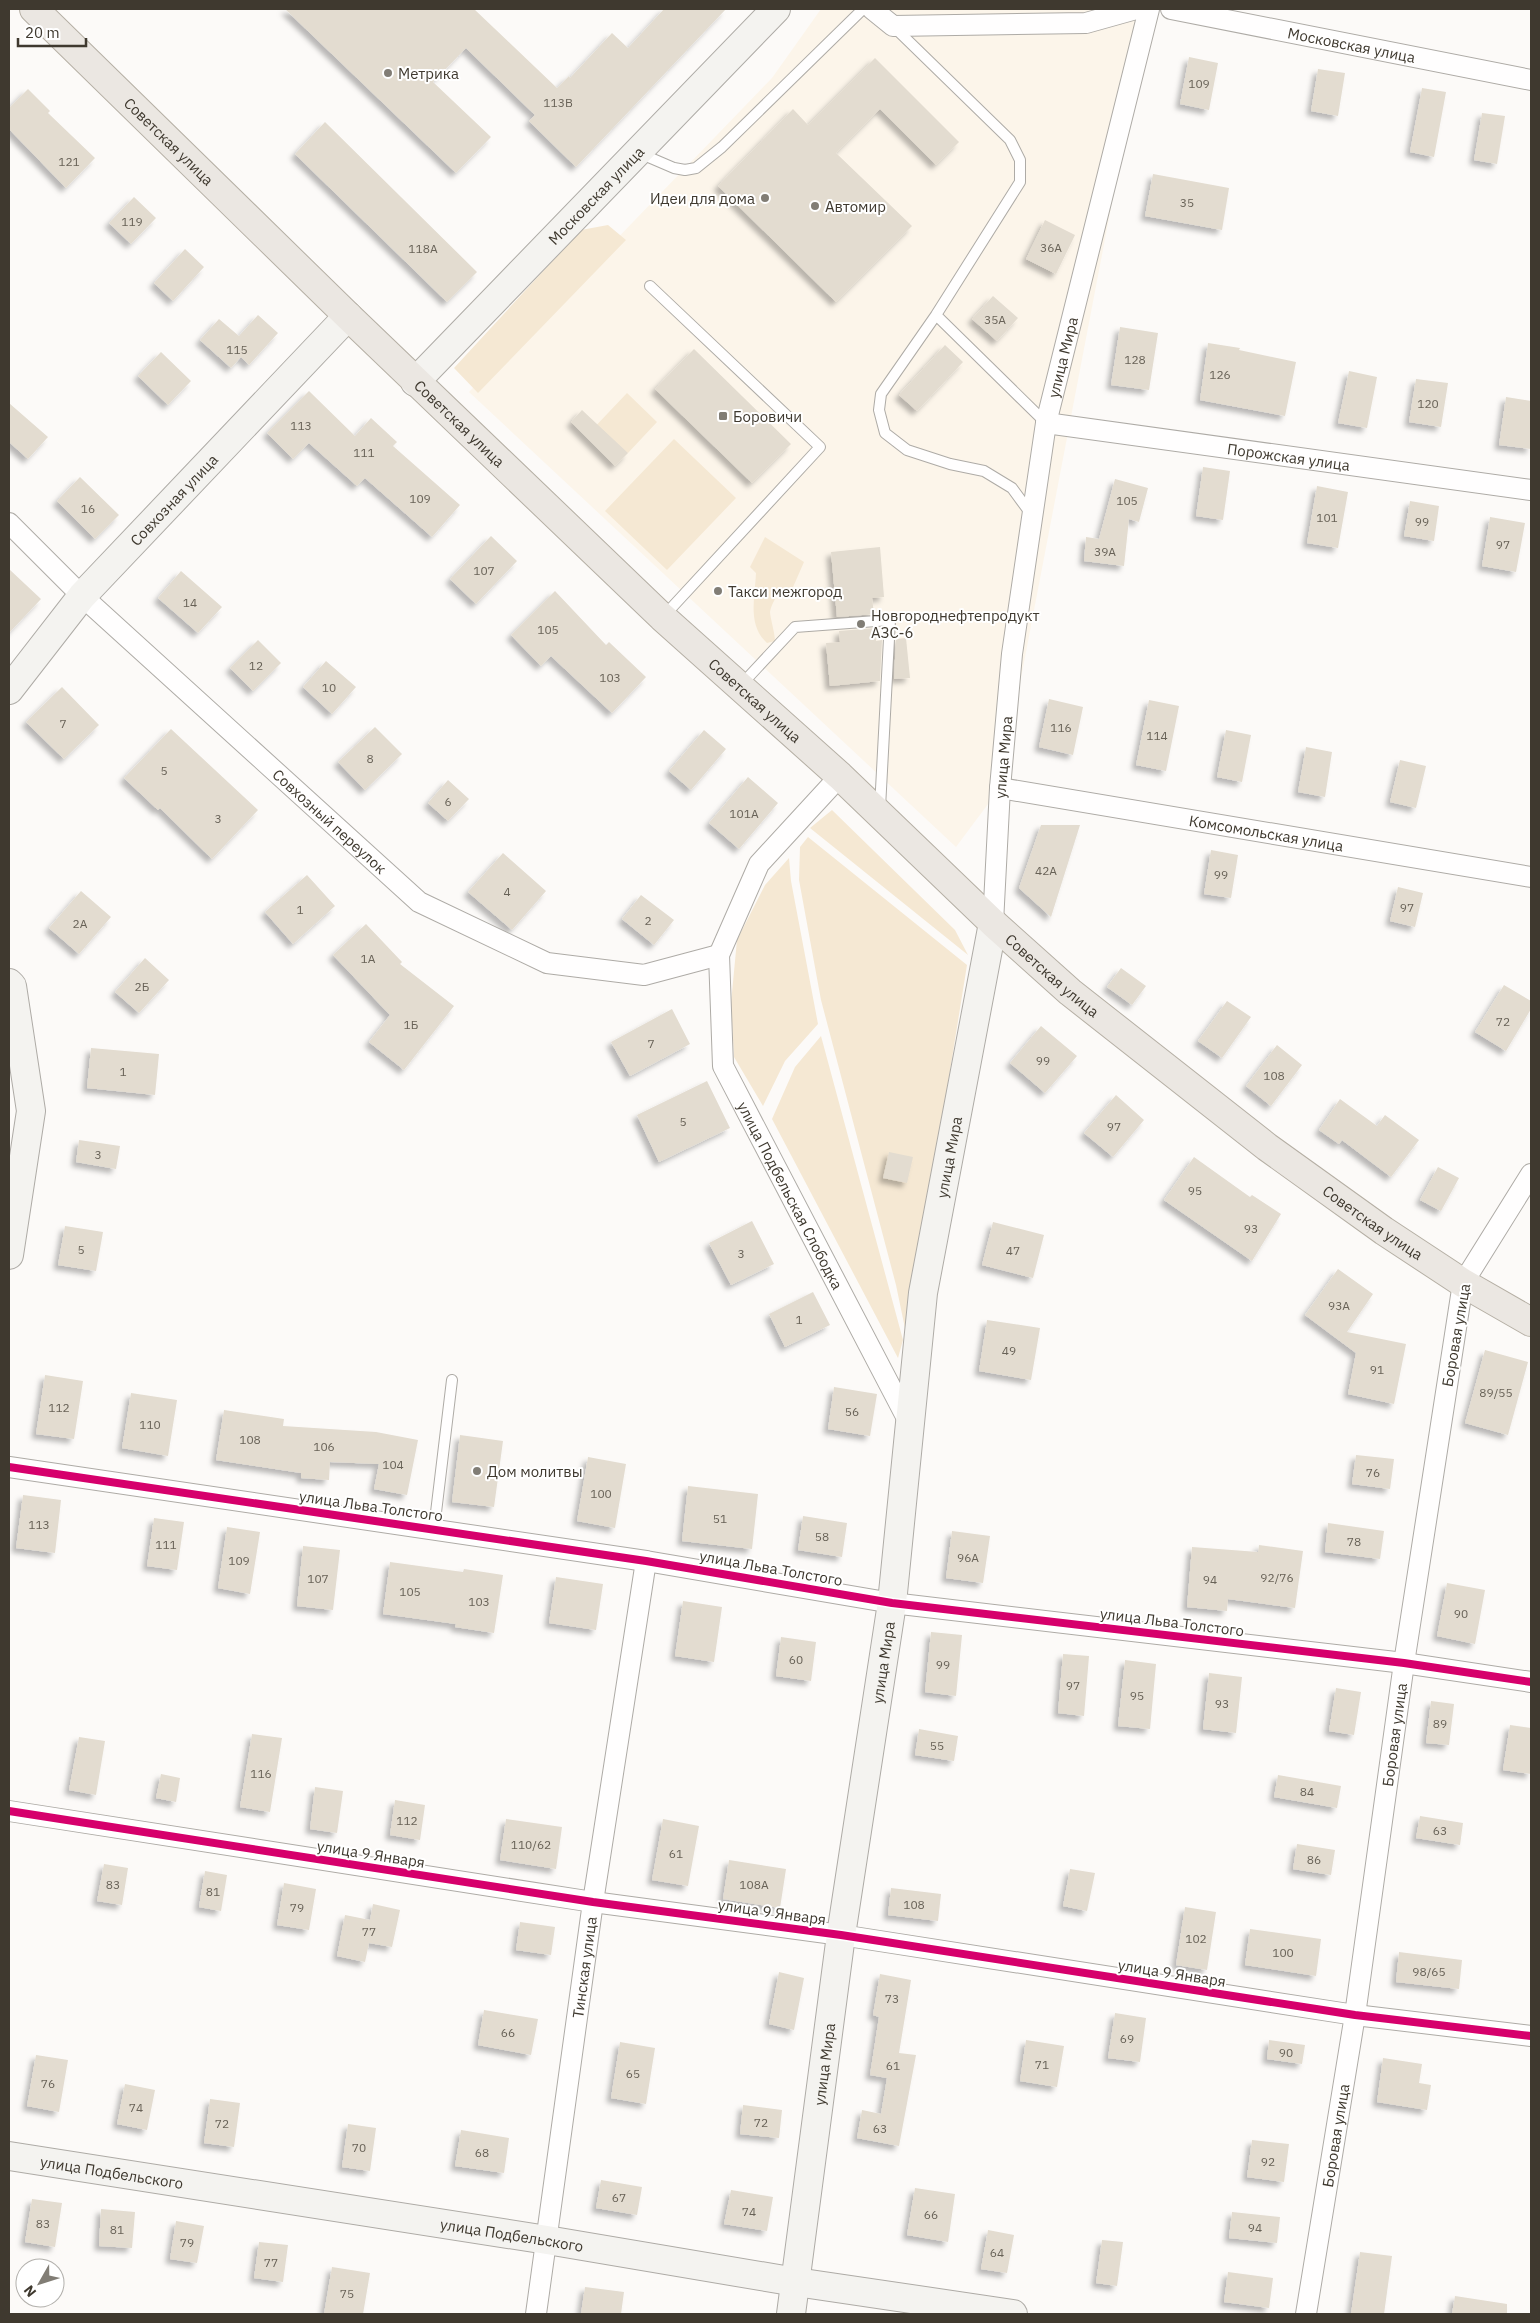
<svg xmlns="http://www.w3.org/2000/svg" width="1540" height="2323" viewBox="0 0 1540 2323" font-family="'IBM Plex Sans',sans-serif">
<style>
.built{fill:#fcf5ea}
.green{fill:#f5e8d3}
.building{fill:#e3dcd0;filter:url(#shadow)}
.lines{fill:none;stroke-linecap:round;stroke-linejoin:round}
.service-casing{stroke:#aeaba6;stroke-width:12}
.minor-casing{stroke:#aeaba6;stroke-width:22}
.secondary-casing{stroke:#aeaba6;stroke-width:30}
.primary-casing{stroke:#b5afa4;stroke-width:30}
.service{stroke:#fffefe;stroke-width:10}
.minor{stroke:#fffefe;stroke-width:20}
.secondary{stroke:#f4f3f0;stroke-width:28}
.primary{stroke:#ebe7e2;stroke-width:28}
.cycleway-casing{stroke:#fff;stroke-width:11}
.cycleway{stroke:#d6006c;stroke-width:8}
.poi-dot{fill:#817d75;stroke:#fff;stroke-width:2}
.labels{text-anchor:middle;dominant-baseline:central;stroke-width:4;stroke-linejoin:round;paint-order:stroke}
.number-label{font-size:12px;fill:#686257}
.street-label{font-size:15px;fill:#3f392f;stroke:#fff}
.poi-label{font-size:15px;fill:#3f392f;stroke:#fff;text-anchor:start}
</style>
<defs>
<filter id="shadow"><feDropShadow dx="-4.5" dy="4.5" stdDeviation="2.5" flood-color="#0004"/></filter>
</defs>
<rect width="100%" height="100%" fill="#fcfaf8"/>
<path class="built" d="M821 9H1149L1000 788 956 847 469 392 772 78Z"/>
<path class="green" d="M608 225 626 240 478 393 454 368 581 230Z
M627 393 657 422 628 453 589 433Z
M674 439 736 498 667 570 605 511Z
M765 537 804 562 790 594 781 589C777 595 771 605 770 612 770 617 775 633 775 641L767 643C747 625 755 597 756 573L750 567Z
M832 810 955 930 968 955 810 828Z
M808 837 967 965 907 1338 896 1285 821 1000 799 880 800 847Z
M789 858 791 881 818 1024 785 1061 763 1106 734 1057 731 1003 737 940 765 885Z
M821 1036 903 1340 898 1358 772 1119 795 1067Z"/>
<path class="building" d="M285 9H474L557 88 569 76 570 78 612 33 628 48 664 9H726L576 167 529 121 535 115 466 48 433 82 491 137 456 173Z
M1189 57 1218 63 1209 110 1180 104Z
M875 58 959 142 936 165 880 109 836 153 912 226 836 302 718 186 793 109 808 125Z
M1318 69 1345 73 1338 116 1311 111Z
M1422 88 1446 92 1434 157 1410 152Z
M28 89 50 111 48 113 95 158 66 188 9 129V108Z
M1482 113 1505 116 1497 164 1474 160Z
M325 122 477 272 447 302 295 154Z
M1153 174 1229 188 1222 230 1145 216Z
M134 197 156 218 131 244 109 223Z
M1045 220 1075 235 1056 274 1026 259Z
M185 249 204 267 173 301 154 283Z
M993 296 1018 318 997 341 972 319Z
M258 315 278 333 249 365 241 357 231 368 200 340 219 319 239 336Z
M1120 327 1158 333 1149 390 1111 385Z
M1208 343 1240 348 1239 350 1296 362 1285 416 1200 400Z
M945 345 963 362 917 411 899 395Z
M694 349 791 444 752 483 655 389Z
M161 352 191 381 168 405 138 376Z
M1349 371 1377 377 1367 428 1338 423Z
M1416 379 1448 383 1441 427 1409 422Z
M309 391 355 436 371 418 397 442 393 446 460 505 432 537 365 478 357 486 309 443 293 459 267 433Z
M1506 397 1531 401V449L1499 445Z
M9 403 48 437 28 459 9 442Z
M582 410 628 453 615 466 571 422Z
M1203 467 1230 471 1223 520 1196 516Z
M80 477 119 515 95 539 57 501Z
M1115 479 1148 488 1139 522 1129 519 1124 566 1084 561 1086 537 1099 539Z
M1317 486 1348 492 1338 548 1307 543Z
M1410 501 1439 506 1434 541 1404 536Z
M1490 517 1525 523 1516 572 1482 566Z
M491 536 517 561 476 604 450 579Z
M880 547 884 597 872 598 874 614 837 617 831 552Z
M9 569 41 599 9 633Z
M181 571 222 607 198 633 158 598Z
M555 591 606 645 609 642 646 677 612 713 551 656 541 666 511 635Z
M875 628 876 641 882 640 880 681 830 686 826 643 840 642 839 631Z
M906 638 910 678 894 679 896 639Z
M258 640 281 663 253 691 230 668Z
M326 661 356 687 332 714 303 687Z
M62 687 99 725 64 759 26 722Z
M1049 699 1083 707 1073 755 1039 747Z
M1149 700 1179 706 1166 771 1136 765Z
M375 727 402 754 365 790 338 762Z
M171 729 258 810 212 859 160 808 158 810 124 778Z
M704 730 726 749 691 790 669 771Z
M1226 730 1251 735 1242 782 1217 777Z
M1306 747 1332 752 1325 797 1298 792Z
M1400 760 1426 766 1416 808 1390 802Z
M748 777 778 803 739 849 709 823Z
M448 780 469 799 448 821 428 803Z
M1041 825H1080L1051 917 1019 888Z
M1211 850 1238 855 1231 898 1204 894Z
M503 853 546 891 512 930 468 892Z
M307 875 335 906 293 944 265 912Z
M1398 887 1423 893 1415 927 1390 921Z
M81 891 111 917 79 954 49 928Z
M641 895 674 920 654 945 622 919Z
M366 924 402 962 400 964 454 1006 404 1070 369 1042 390 1015 333 955Z
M145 958 169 980 139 1013 115 992Z
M1121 968 1146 986 1132 1005 1107 987Z
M1504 985 1531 1001V1009L1506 1051 1475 1032Z
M1227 1001 1251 1017 1222 1058 1198 1041Z
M672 1009 690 1044 630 1076 611 1042Z
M1041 1026 1077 1056 1045 1093 1010 1063Z
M1277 1045 1302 1065 1271 1106 1246 1086Z
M91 1048 159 1054 155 1095 87 1088Z
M707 1081 730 1128 659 1162 637 1115Z
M1116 1095 1144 1120 1113 1157 1084 1133Z
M1340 1099 1377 1126 1385 1115 1419 1140 1391 1177 1342 1140 1339 1144 1319 1130Z
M79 1140 120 1146 116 1169 76 1162Z
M889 1152 913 1157 907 1183 883 1178Z
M1194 1157 1250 1197 1252 1195 1281 1214 1252 1261 1164 1200Z
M1438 1167 1459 1178 1441 1211 1420 1200Z
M752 1221 774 1264 731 1285 709 1243Z
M993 1222 1044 1235 1033 1278 982 1265Z
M65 1226 103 1232 96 1271 58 1265Z
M1338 1269 1373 1294 1347 1332 1406 1344 1394 1404 1348 1394 1356 1353 1305 1315Z
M813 1292 830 1325 785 1347 769 1314Z
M987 1320 1040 1328 1031 1380 979 1371Z
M1485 1350 1528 1362 1508 1435 1465 1423Z
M45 1375 83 1381 74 1439 36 1434Z
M834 1387 877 1394 870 1436 828 1429Z
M131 1393 177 1400 168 1456 122 1448Z
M224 1410 284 1419 283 1426 376 1432 418 1440 407 1495 374 1489 379 1464 330 1462 329 1480 301 1478V1473L216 1460Z
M460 1435 503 1441 494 1507 452 1502Z
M1356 1455 1394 1459 1390 1489 1352 1484Z
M588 1457 626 1464 615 1528 577 1521Z
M688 1486 758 1494 752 1549 682 1541Z
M23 1495 61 1500 55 1553 16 1548Z
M803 1516 847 1523 842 1557 798 1550Z
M154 1518 184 1522 177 1570 147 1566Z
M1328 1523 1384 1531 1380 1559 1325 1552Z
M227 1527 260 1532 250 1594 218 1588Z
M952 1531 990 1536 983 1583 946 1578Z
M1259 1545 1303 1551 1295 1608 1228 1599 1227 1611 1187 1607 1192 1547 1258 1552Z
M303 1546 340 1550 333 1610 297 1606Z
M390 1562 463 1572 464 1569 503 1575 494 1633 455 1627 456 1624 383 1614Z
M556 1577 603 1584 596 1630 549 1623Z
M1447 1583 1485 1590 1475 1644 1437 1636Z
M683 1601 722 1607 714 1662 675 1656Z
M931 1632 962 1635 956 1696 925 1692Z
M781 1637 816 1642 811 1681 776 1676Z
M1063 1654 1089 1656 1084 1716 1058 1713Z
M1125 1660 1156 1664 1150 1729 1118 1726Z
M1209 1673 1242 1677 1236 1733 1203 1729Z
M1336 1688 1361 1692 1354 1735 1329 1731Z
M1431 1701 1454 1704 1449 1745 1426 1743Z
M1510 1725 1531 1728V1774L1503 1770Z
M919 1729 958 1736 954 1761 915 1755Z
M252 1734 282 1738 270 1812 240 1807Z
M79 1737 105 1741 96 1795 69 1790Z
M161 1774 180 1778 176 1802 156 1798Z
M1278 1775 1341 1786 1337 1808 1274 1797Z
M315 1787 343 1791 337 1833 310 1829Z
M395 1800 425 1805 420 1840 390 1835Z
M1420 1816 1463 1823 1460 1845 1416 1838Z
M506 1819 562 1827 556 1869 500 1860Z
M663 1819 699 1826 688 1886 652 1880Z
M1297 1844 1335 1850 1331 1875 1293 1869Z
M729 1860 786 1869 780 1908 723 1899Z
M104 1864 128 1868 122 1905 97 1901Z
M1070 1869 1095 1873 1087 1911 1063 1906Z
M205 1871 227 1875 221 1911 199 1907Z
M284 1883 316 1889 309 1930 277 1925Z
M891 1888 941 1894 938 1921 888 1915Z
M373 1904 400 1910 392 1947 369 1943 365 1962 337 1956 345 1915 370 1920Z
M1185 1907 1216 1912 1207 1970 1176 1965Z
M520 1922 555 1927 551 1955 516 1950Z
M1250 1929 1321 1939 1316 1976 1245 1965Z
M1399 1952 1462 1960 1459 1989 1396 1982Z
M779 1972 804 1978 794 2030 769 2024Z
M880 1974 911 1980 899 2053 916 2055 899 2146 857 2138 862 2110 881 2114 887 2078 870 2075 879 2017 873 2015Z
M484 2010 538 2019 531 2055 478 2045Z
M1115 2013 1146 2018 1140 2062 1108 2058Z
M1026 2040 1064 2046 1057 2087 1020 2081Z
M1269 2040 1305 2045 1302 2064 1267 2059Z
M620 2042 655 2048 646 2104 611 2098Z
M36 2055 68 2060 59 2112 27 2106Z
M1383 2058 1422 2064 1419 2083 1431 2085 1427 2110 1377 2102Z
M125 2084 155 2090 147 2130 117 2124Z
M210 2099 240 2103 234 2147 204 2143Z
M743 2105 782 2110 779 2138 740 2134Z
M348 2124 376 2128 370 2171 342 2167Z
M461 2130 509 2138 504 2173 455 2166Z
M1252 2140 1289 2144 1284 2182 1247 2177Z
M601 2180 642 2187 637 2215 596 2208Z
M915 2188 955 2194 948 2242 907 2235Z
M731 2190 773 2197 767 2231 724 2224Z
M32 2199 62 2203 55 2247 25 2242Z
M101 2209 135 2212 132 2248 99 2246Z
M1232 2212 1280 2217 1277 2243 1229 2238Z
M176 2221 204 2226 197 2263 170 2259Z
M988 2230 1014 2235 1007 2273 981 2269Z
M1102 2240 1123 2242 1117 2286 1096 2283Z
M259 2242 288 2245 283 2282 254 2278Z
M1360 2252 1392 2256 1384 2314H1351Z
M332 2267 370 2273 363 2314H324Z
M1228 2272 1273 2278 1269 2308 1224 2302Z
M585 2287 624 2292 621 2314H581Z
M1455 2296 1507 2304V2314H1452Z"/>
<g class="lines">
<g class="service-casing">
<path id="service" d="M893 26 1010 140 1020 160V182L936 315 881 394 879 410 885 433 907 450 950 464 984 471 1012 488 1031 514
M639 153 674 168 685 170 696 168 722 147 863 9
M650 286 820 447 663 617
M936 315 1046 423
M741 685 795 627 890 620 880 808
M434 1529 452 1380"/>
</g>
<g class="minor-casing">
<g id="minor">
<path d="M872 9 893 26 1086 23 1136 9"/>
<path id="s1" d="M1171 9 1531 80"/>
<path id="s2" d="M1046 423 1531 490"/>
<path id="s3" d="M9 523 82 596 419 902 547 963 644 975 719 955"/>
<path id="s4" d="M840 776 759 864 719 955 723 1066 910 1424"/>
<path id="s5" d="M1000 788 1531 877"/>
<path id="s6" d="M993 923 1000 788 1012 654 1046 423 1149 9"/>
<path d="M9 1467 646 1561 892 1603 1404 1663 1531 1682"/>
<path d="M9 1811 593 1902 841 1935 1355 2015 1531 2036"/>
<path id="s7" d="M536 2314 593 1902 646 1561"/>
<path id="s8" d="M1306 2314 1355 2015 1404 1663 1463 1283 1531 1174"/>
</g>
</g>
<g class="secondary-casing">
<g id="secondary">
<path id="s9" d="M415 382 776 9"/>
<path id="s10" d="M9 690 82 596 348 316"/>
<path d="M9 983 12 986 31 1111 9 1255"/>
<path id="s11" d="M9 2156 547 2240 796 2282 1013 2314"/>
<path id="s12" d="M791 2314 841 1935 892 1603 923 1293 993 923"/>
</g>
</g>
<g class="primary-casing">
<g id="primary">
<path id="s13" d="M34 9 348 316 662 617 840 776 993 923 1070 992 1267 1147 1384 1231 1463 1283 1531 1322"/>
</g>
</g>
<use href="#service" class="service"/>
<use href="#minor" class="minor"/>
<use href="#secondary" class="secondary"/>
<use href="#primary" class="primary"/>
<g class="cycleway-casing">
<path id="cycleway" d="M9 1467 646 1561 892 1603 1404 1663 1531 1682
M9 1811 593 1902 841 1935 1355 2015 1531 2036"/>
</g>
<use href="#cycleway" class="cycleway"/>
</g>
<g class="poi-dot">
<circle cx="388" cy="73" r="5"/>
<circle cx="765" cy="198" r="5"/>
<circle cx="815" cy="206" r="5"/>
<rect x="718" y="411" width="10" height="10" rx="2.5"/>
<circle cx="718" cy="591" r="5"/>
<circle cx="861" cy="624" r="5"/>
<circle cx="477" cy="1471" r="5"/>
</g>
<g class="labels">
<g class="number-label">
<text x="1199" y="83">109</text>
<text x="558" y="102">113В</text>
<text x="69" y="161">121</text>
<text x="1187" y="202">35</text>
<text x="132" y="221">119</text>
<text x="1051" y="247">36А</text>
<text x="423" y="248">118А</text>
<text x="995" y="319">35А</text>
<text x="237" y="349">115</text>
<text x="1135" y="359">128</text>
<text x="1220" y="374">126</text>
<text x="1428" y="403">120</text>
<text x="301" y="425">113</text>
<text x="364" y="452">111</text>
<text x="420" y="498">109</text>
<text x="1127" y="500">105</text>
<text x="88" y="508">16</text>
<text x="1327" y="517">101</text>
<text x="1422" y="521">99</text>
<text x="1503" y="544">97</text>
<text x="1105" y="551">39А</text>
<text x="484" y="570">107</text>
<text x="190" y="602">14</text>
<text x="548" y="629">105</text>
<text x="256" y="665">12</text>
<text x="610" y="677">103</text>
<text x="329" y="687">10</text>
<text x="63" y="723">7</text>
<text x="1061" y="727">116</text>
<text x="1157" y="735">114</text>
<text x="370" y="758">8</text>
<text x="164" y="770">5</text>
<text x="448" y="801">6</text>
<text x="744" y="813">101А</text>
<text x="218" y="818">3</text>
<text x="1046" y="870">42А</text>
<text x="1221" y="874">99</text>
<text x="507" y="891">4</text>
<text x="1407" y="907">97</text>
<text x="300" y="909">1</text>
<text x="648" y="920">2</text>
<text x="80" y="923">2А</text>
<text x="368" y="958">1А</text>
<text x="142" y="986">2Б</text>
<text x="1503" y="1021">72</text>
<text x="411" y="1024">1Б</text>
<text x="651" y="1043">7</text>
<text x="1043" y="1060">99</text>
<text x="123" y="1071">1</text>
<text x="1274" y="1075">108</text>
<text x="683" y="1121">5</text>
<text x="1114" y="1126">97</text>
<text x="98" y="1154">3</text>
<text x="1195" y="1190">95</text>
<text x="1251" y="1228">93</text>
<text x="81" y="1249">5</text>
<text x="1013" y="1250">47</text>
<text x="741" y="1253">3</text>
<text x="1339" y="1305">93А</text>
<text x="799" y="1319">1</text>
<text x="1009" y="1350">49</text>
<text x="1377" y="1369">91</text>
<text x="1496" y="1392">89/55</text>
<text x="59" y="1407">112</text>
<text x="852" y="1411">56</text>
<text x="150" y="1424">110</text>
<text x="250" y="1439">108</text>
<text x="324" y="1446">106</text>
<text x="393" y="1464">104</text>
<text x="1373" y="1472">76</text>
<text x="601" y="1493">100</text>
<text x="720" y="1518">51</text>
<text x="39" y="1524">113</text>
<text x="822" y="1536">58</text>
<text x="1354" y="1541">78</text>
<text x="166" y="1544">111</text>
<text x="968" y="1557">96А</text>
<text x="239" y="1560">109</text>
<text x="1277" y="1577">92/76</text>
<text x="318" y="1578">107</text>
<text x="1210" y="1579">94</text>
<text x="410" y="1591">105</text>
<text x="479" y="1601">103</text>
<text x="1461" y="1613">90</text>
<text x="796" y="1659">60</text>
<text x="943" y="1664">99</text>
<text x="1073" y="1685">97</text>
<text x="1137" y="1695">95</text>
<text x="1222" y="1703">93</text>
<text x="1440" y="1723">89</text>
<text x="937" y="1745">55</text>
<text x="261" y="1773">116</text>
<text x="1307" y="1791">84</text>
<text x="407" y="1820">112</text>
<text x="1440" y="1830">63</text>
<text x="531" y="1844">110/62</text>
<text x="676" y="1853">61</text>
<text x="1314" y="1859">86</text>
<text x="113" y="1884">83</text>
<text x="754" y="1884">108А</text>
<text x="213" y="1891">81</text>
<text x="914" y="1904">108</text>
<text x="297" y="1907">79</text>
<text x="369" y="1931">77</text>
<text x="1196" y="1938">102</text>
<text x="1283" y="1952">100</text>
<text x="1429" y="1971">98/65</text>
<text x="892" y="1998">73</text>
<text x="508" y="2032">66</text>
<text x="1127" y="2038">69</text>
<text x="1286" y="2052">90</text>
<text x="1042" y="2064">71</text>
<text x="893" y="2065">61</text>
<text x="633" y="2073">65</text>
<text x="48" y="2083">76</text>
<text x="136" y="2107">74</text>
<text x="761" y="2122">72</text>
<text x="222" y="2123">72</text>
<text x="880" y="2128">63</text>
<text x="359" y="2147">70</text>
<text x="482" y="2152">68</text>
<text x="1268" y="2161">92</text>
<text x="619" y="2197">67</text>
<text x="749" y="2211">74</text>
<text x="931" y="2214">66</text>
<text x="43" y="2223">83</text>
<text x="1255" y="2227">94</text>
<text x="117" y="2229">81</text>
<text x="187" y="2242">79</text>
<text x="997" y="2252">64</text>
<text x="271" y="2262">77</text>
<text x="347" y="2293">75</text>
</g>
<g class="street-label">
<text stroke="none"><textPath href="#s1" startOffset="184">Московская улица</textPath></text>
<text stroke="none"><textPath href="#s13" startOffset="189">Советская улица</textPath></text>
<text stroke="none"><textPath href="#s9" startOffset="260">Московская улица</textPath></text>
<text stroke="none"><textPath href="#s6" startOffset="571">улица Мира</textPath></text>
<text stroke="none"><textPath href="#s13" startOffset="594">Советская улица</textPath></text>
<text stroke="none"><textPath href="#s2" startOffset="245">Порожская улица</textPath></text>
<text stroke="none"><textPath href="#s10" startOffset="252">Совхозная улица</textPath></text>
<text stroke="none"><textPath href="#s13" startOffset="999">Советская улица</textPath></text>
<text stroke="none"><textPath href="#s6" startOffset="166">улица Мира</textPath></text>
<text stroke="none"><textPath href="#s3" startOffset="438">Совхозный переулок</textPath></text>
<text stroke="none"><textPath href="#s5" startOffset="270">Комсомольская улица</textPath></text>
<text stroke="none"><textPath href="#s13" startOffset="1404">Советская улица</textPath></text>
<text stroke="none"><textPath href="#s12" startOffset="1168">улица Мира</textPath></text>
<text stroke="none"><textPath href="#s4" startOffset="476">улица Подбельская Слободка</textPath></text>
<text stroke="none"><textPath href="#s13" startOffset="1809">Советская улица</textPath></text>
<text transform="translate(1456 1335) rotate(-80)">Боровая улица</text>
<text transform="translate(371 1506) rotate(8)">улица Льва Толстого</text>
<text transform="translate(771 1568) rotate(10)">улица Льва Толстого</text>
<text transform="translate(1172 1622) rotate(7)">улица Льва Толстого</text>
<text stroke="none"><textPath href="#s12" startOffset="658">улица Мира</textPath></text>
<text stroke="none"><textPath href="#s8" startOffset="586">Боровая улица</textPath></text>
<text transform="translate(371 1854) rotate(9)">улица 9 Января</text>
<text transform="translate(772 1912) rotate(8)">улица 9 Января</text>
<text stroke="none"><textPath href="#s7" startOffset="350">Тинская улица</textPath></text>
<text transform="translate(1172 1973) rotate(9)">улица 9 Января</text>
<text stroke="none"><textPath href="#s12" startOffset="252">улица Мира</textPath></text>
<text stroke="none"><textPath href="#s8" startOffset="181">Боровая улица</textPath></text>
<text stroke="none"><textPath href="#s11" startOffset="104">улица Подбельского</textPath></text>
<text stroke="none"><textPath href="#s11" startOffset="509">улица Подбельского</textPath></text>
</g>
<g class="poi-label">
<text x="398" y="73">Метрика</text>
<text x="755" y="198" text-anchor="end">Идеи для дома</text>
<text x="825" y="206">Автомир</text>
<text x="733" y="416">Боровичи</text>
<text x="728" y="591">Такси межгород</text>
<text x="871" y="615">Новгороднефтепродукт<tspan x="871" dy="17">АЗС-6</tspan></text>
<text x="487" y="1471">Дом молитвы</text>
</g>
</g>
<rect width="1540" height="2323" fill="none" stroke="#3f392f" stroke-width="20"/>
<g transform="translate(40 2283) rotate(231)"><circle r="24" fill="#ffffff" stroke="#b2b0ac"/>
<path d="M0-4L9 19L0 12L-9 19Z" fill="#817d75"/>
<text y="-8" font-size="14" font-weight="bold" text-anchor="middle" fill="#3f392f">N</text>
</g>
<path d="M18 38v8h68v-8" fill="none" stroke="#3f392f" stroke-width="2.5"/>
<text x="25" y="38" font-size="15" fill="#3f392f" stroke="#ffffff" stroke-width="4" paint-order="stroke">20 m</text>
</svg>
